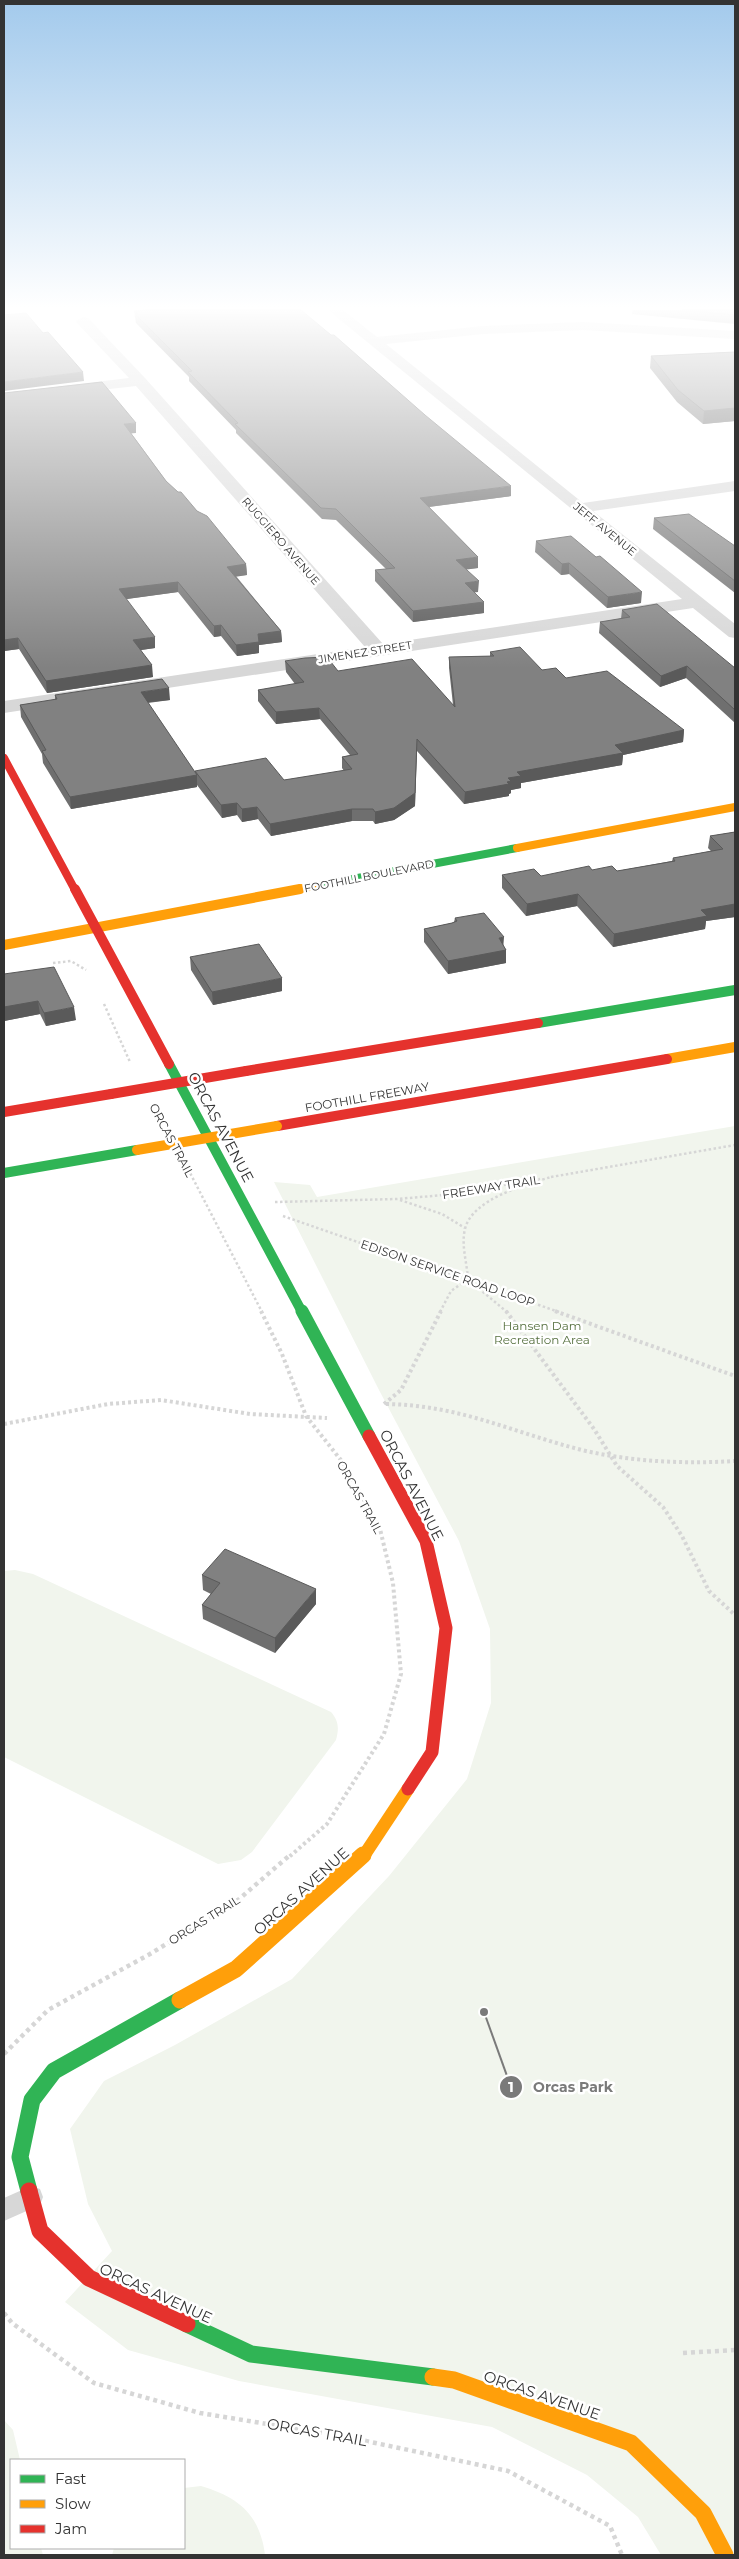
<svg xmlns="http://www.w3.org/2000/svg" width="739" height="2559" viewBox="0 0 739 2559" font-family="Montserrat,sans-serif">
<style>
.green{fill:#f1f5ed}
.lines{fill:none;stroke-linecap:round;stroke-linejoin:round}
.path-far2{stroke:#d6d6d6;stroke-width:2.5;stroke-dasharray:2.5 2.5;stroke-linecap:butt}
.path-far1{stroke:#d6d6d6;stroke-width:4;stroke-dasharray:3 3;stroke-linecap:butt}
.path{stroke:#d6d6d6;stroke-width:4.5;stroke-dasharray:4 4;stroke-linecap:butt}
.lane{fill:#d7d7d7;fill-rule:evenodd}
.street{fill:#d7d7d7;fill-rule:evenodd}
.fast-far3{stroke:#30b455;stroke-width:8}
.fast-far2{stroke:#30b455;stroke-width:10}
.fast-far1{stroke:#30b455;stroke-width:13}
.fast{stroke:#30b455;stroke-width:17}
.slow-far3{stroke:#ff9f0a;stroke-width:8}
.slow-far2{stroke:#ff9f0a;stroke-width:10}
.slow-far1{stroke:#ff9f0a;stroke-width:13}
.slow{stroke:#ff9f0a;stroke-width:17}
.jam-far3{stroke:#e5322d;stroke-width:8}
.jam-far2{stroke:#e5322d;stroke-width:10}
.jam-far1{stroke:#e5322d;stroke-width:13}
.jam{stroke:#e5322d;stroke-width:17}
.slow-bridge{stroke:#ff9f0a;stroke-width:10}
.jam-bridge{stroke:#e5322d;stroke-width:10}
.wall{fill:#6f6f6f}
.shaded-wall{fill:#5a5a5a}
.building{fill:#818181;stroke:#5a5a5a}
.labels{text-anchor:middle;dominant-baseline:central;stroke-width:5;stroke-linejoin:round;paint-order:stroke}
.far-street-label{font-size:11px;fill:#333;stroke:#fff}
.street-label{font-size:12px;fill:#333;stroke:#fff}
.park-label{font-size:12px;fill:#56703f;stroke:#fff}
.near-street-label{font-size:15px;fill:#333;stroke:#fff}
.leader{fill:none;stroke:#7a7a7a;stroke-width:2}
.callout-dot{fill:#7a7a7a;stroke:#fff;stroke-width:2}
.mark-label{font-size:15px;text-anchor:middle;font-weight:bold;fill:#fff}
.callout-label{font-size:14px;text-anchor:middle;font-weight:bold;fill:#7a7a7a;stroke:#fff;stroke-width:5;stroke-linejoin:round;paint-order:stroke}
</style>
<rect width="100%" height="100%" fill="#fff"/>
<path class="green" d="M735 1126V2555H661L638 2517 587 2475 492 2427 239 2381 128 2350 65 2302 112 2251 88 2204 70 2129 104 2081 175 2045 292 1979 389 1876 467 1779 491 1703 490 1629 459 1541 379 1390 274 1182 310 1185 317 1197Z
M15 1570 33 1574 331 1712C339 1721 339 1729 336 1740L252 1852 241 1860 218 1864 4 1757V1571Z
M4 2420 13 2430 20 2460H11V2548H41L43 2555H4Z
M201 2486C238 2497 260 2514 265 2555H112L114 2548H184V2488Z"/>
<g class="lines">
<path class="path-far2" d="M53 963 71 961 86 970
M104 1004 130 1062
M188 1169 262 1312
M551 1177 735 1145
M400 1200 442 1214 465 1228
M275 1202 397 1199 444 1195 540 1179
M283 1216 559 1312
M471 1282 507 1312
M440 1312 451 1291 468 1279C467 1263 461 1245 465 1229 472 1199 525 1185 551 1177"/>
<path class="path-far1" d="M261 1311 282 1354 306 1416 344 1464 380 1529 393 1583 401 1674 384 1734 327 1824 289 1857
M506 1311 594 1429 617 1466 663 1507 682 1536 709 1591 735 1615
M555 1311 735 1376
M384 1404 401 1390 441 1311
M386 1404C461 1405 516 1434 586 1451 635 1462 686 1464 735 1461
M4 1424 108 1404 161 1400 250 1414 327 1418"/>
<path class="path" d="M4 2054 48 2010 150 1954 238 1900 290 1855
M4 2313 12 2323 94 2383 200 2413 347 2437 508 2471 610 2526 622 2555
M683 2353 735 2350"/>
<path class="lane" d="M31 2186 40 2189 43 2197 40 2205 4 2221V2198Z"/>
<path class="street" d="M328 310H343L377 337 483 326 583 322 735 331V339L583 330 483 334 386 344 583 503 735 481V491L593 511 735 624V638L729 637 693 608 4 713V701L365 647 136 386 4 401V393L129 378 78 324 76 321 83 317 88 318 145 378 383 644 682 599Z"/>
<path class="fast-far3" d="M315 886 517 848"/>
<path class="fast-far2" d="M538 1023 735 990
M169 1064 302 1312
M4 1173 137 1150"/>
<path class="fast-far1" d="M302 1311 369 1436"/>
<path class="fast" d="M29 2191 20 2157 32 2100 54 2071 180 2000
M187 2324 251 2354 433 2377"/>
<path class="slow-far3" d="M517 848 735 807
M293 890 315 886"/>
<path class="slow-far2" d="M4 945 300 889
M667 1059 735 1047"/>
<path class="slow-far1" d="M363 1857 408 1789"/>
<path class="slow" d="M180 2000 236 1969 363 1855
M433 2377 454 2380 631 2443 703 2513 725 2555"/>
<path class="jam-far3" d="M4 758 75 890"/>
<path class="jam-far2" d="M75 889 169 1064
M246 1071 538 1023
M4 1112 111 1094
M277 1126 667 1059"/>
<path class="jam-far1" d="M369 1436 426 1541 446 1628 432 1752 408 1789"/>
<path class="jam" d="M29 2191 40 2231 89 2278 187 2324"/>
<path class="slow-bridge" d="M137 1150 277 1126"/>
<path class="jam-bridge" d="M111 1094 246 1071"/>
</g>
<path class="wall" d="M633 310H735V324L632 314Z
M134 311 511 496 429 507 478 568 466 569 478 592H474L484 613 413 622 375 581V570L386 569 336 520 322 519 236 433V430L189 381V377L136 323Z
M735 352V421L703 424 677 402 650 368 651 356Z
M4 393 136 433H131L166 481 197 511 246 564 247 575 236 576 281 631 282 642 259 645V653L237 656 221 636 214 637 178 592 126 599 155 648 141 650 153 677 47 693 19 649 4 651Z
M654 518 735 546V593L653 529Z
M536 541 641 603 607 608 569 574 561 575 535 552Z
M622 610 735 668V723L686 678 660 687 599 633 600 622 621 619Z
M490 652 566 678 684 730 683 742 623 755 622 765 521 783V788L511 790V793L509 794V796L464 804 417 751 415 806 394 820 375 824 373 821H352L271 836 258 819 242 822 237 815 222 818 197 785V787L71 809 43 763 42 754 21 717 20 705 55 700V695L170 700 148 703 195 773V771L284 780 344 771 342 768V757L350 755 320 719 276 724 258 701V690L295 684 286 672 285 661 338 671 453 705 449 668V657L490 656Z
M735 832V917L706 921 705 929 613 947 577 906 526 916 502 888V875L541 876 592 870 617 871 672 861 673 858 711 851 708 848 710 836Z
M455 918 503 945 506 950V963L448 974 424 942V929L452 923 454 922Z
M190 957 282 991 213 1005 191 970Z
M4 974 76 1020 46 1026 40 1014 4 1021Z
M202 1575 316 1604 275 1653 203 1619 202 1605 211 1594 203 1590Z"/>
<path class="shaded-wall" d="M83 372 84 381 4 391V382Z
M735 408V421L703 424 704 411Z
M136 423V433L125 434 124 424Z
M511 486V496L420 508V498Z
M478 557V568L456 571V560Z
M569 563V574L561 575 562 564Z
M246 564 247 575 228 578 227 567Z
M479 581 478 592 464 594 465 583Z
M178 582V592L120 600 119 589Z
M642 592 641 603 607 608 608 597Z
M484 602V613L413 622V611Z
M221 625V636L214 637V626Z
M281 631 282 642 259 645V653L237 656 236 645 258 634Z
M155 637V648L134 651 133 640Z
M18 638 19 649 4 651V640Z
M152 665 153 677 47 693 46 681Z
M687 666 686 678 660 687 661 676Z
M169 688 170 700 141 703V692Z
M319 708 320 719 276 724V712Z
M684 730 683 742 623 755 622 765 521 783V788L511 790V793L509 794V796L464 804 465 792 508 778 517 772 615 745Z
M417 739 415 806 394 820 375 824V812Z
M197 775V787L71 809 70 797Z
M237 803V815L222 818 221 805Z
M257 807 258 819 242 822V809Z
M352 809V821L271 836 270 824Z
M578 894 577 906 526 916 527 904Z
M735 904V917L706 921 705 929 613 947 614 934 701 910Z
M504 937 503 950 499 938Z
M506 950V963L448 974V961Z
M282 978V991L213 1005 212 992Z
M38 1001 40 1014 4 1021V1007Z
M74 1007 76 1020 46 1026 44 1013Z
M316 1589V1604L275 1653V1638Z"/>
<path class="building" d="M145 310H301L331 335H334L425 415 511 486 420 498 478 557 456 560 479 581 465 583 484 602 413 611 375 570 395 568 336 509 321 508 235 424 238 423 188 372 192 371 135 314H138L134 311Z
M682 310H735V315Z
M26 313 43 333 48 332 83 372 4 382V315Z
M735 352V408L704 411 678 390 651 356Z
M102 382 136 423 124 424 166 481 178 492H181L197 511 207 516 246 564 227 567 281 631 258 634 259 642 236 645 221 625 214 626 178 582 119 589 155 637 133 640 152 665 46 681 18 638 4 640V393Z
M689 514 735 546V581L654 518Z
M571 536 596 557 600 556 642 592 608 597 569 563 562 564 536 541Z
M657 604 735 668V710L687 666 661 676 600 622 630 617 622 610Z
M520 647 542 670 556 668 566 678 607 671 684 730 615 745 623 753 517 772 521 776 508 778 511 781 507 782 509 784 465 792 417 739 415 793 394 808 375 812 373 809H352L270 824 257 807 242 809 237 803 221 805 195 771 266 758 284 780 352 769 342 757 358 754 319 708 276 712 258 690 304 682 285 661 305 658 327 657 338 671 412 659 455 707 449 657 494 656 490 652Z
M162 679 169 688 141 692 197 775 70 797 42 751 46 750 20 705 57 699 55 695Z
M735 832V904L701 910 707 916 614 934 578 894 527 904 502 875 534 869 541 876 589 866 592 870 612 866 617 871 675 861 673 858 723 849 710 836Z
M484 913 504 937 499 938 506 950 448 961 424 929 452 923 457 921 455 918Z
M259 944 282 978 212 992 190 957Z
M54 967 74 1007 44 1013 38 1001 4 1007V974Z
M225 1549 316 1589 275 1638 202 1605 220 1583 202 1575Z"/>
<linearGradient id="sky" x2="0" y2="1"><stop stop-color="#a3caec"/><stop offset="0.46" stop-color="#fff"/><stop offset="1" stop-color="#fff" stop-opacity="0"/></linearGradient>
<rect width="739" height="668" fill="url(#sky)"/>
<g class="labels">
<g class="far-street-label">
<text transform="translate(605 529) rotate(39)">JEFF AVENUE</text>
<text transform="translate(281 541) rotate(49)">RUGGIERO AVENUE</text>
<text transform="translate(365 652) rotate(-9)">JIMENEZ STREET</text>
<text transform="translate(369 876) rotate(-11)">FOOTHILL BOULEVARD</text>
</g>
<g class="street-label">
<text transform="translate(367 1097) rotate(-10)">FOOTHILL FREEWAY</text>
<text transform="translate(172 1140) rotate(62)">ORCAS TRAIL</text>
<text transform="translate(491 1187) rotate(-9)">FREEWAY TRAIL</text>
<text transform="translate(448 1273) rotate(19)">EDISON SERVICE ROAD LOOP</text>
<text transform="translate(360 1497) rotate(61)">ORCAS TRAIL</text>
<text transform="translate(204 1920) rotate(-32)">ORCAS TRAIL</text>
</g>
<g class="park-label">
<text x="542" y="1325">Hansen Dam<tspan x="542" dy="14">Recreation Area</tspan></text>
</g>
<g class="near-street-label">
<text transform="translate(221 1127) rotate(62)">ORCAS AVENUE</text>
<text transform="translate(412 1485) rotate(63)">ORCAS AVENUE</text>
<text transform="translate(301 1891) rotate(-42)">ORCAS AVENUE</text>
<text transform="translate(156 2293) rotate(25)">ORCAS AVENUE</text>
<text transform="translate(542 2395) rotate(19)">ORCAS AVENUE</text>
<text transform="translate(317 2432) rotate(10)">ORCAS TRAIL</text>
</g>
</g>
<path class="leader" d="M484 2012L511 2087"/>
<g class="callout-dot">
<circle cx="484" cy="2012" r="5"/>
<circle cx="511" cy="2087" r="12"/>
</g>
<g class="mark-label">
<text x="511" y="2092">1</text>
</g>
<g class="callout-label">
<text x="573" y="2092">Orcas Park</text>
</g>
<rect width="739" height="2559" fill="none" stroke="#333333" stroke-width="10"/>
<rect x="10" y="2459" width="175" height="90" fill="#ffffff" stroke="#adadad"/>
<rect x="20" y="2475" width="25" height="8" fill="#30b455" stroke="#adadad"/>
<text x="55" y="2484" font-size="15" fill="#333333">Fast</text>
<rect x="20" y="2500" width="25" height="8" fill="#ff9f0a" stroke="#adadad"/>
<text x="55" y="2509" font-size="15" fill="#333333">Slow</text>
<rect x="20" y="2525" width="25" height="8" fill="#e5322d" stroke="#adadad"/>
<text x="55" y="2534" font-size="15" fill="#333333">Jam</text>
</svg>
